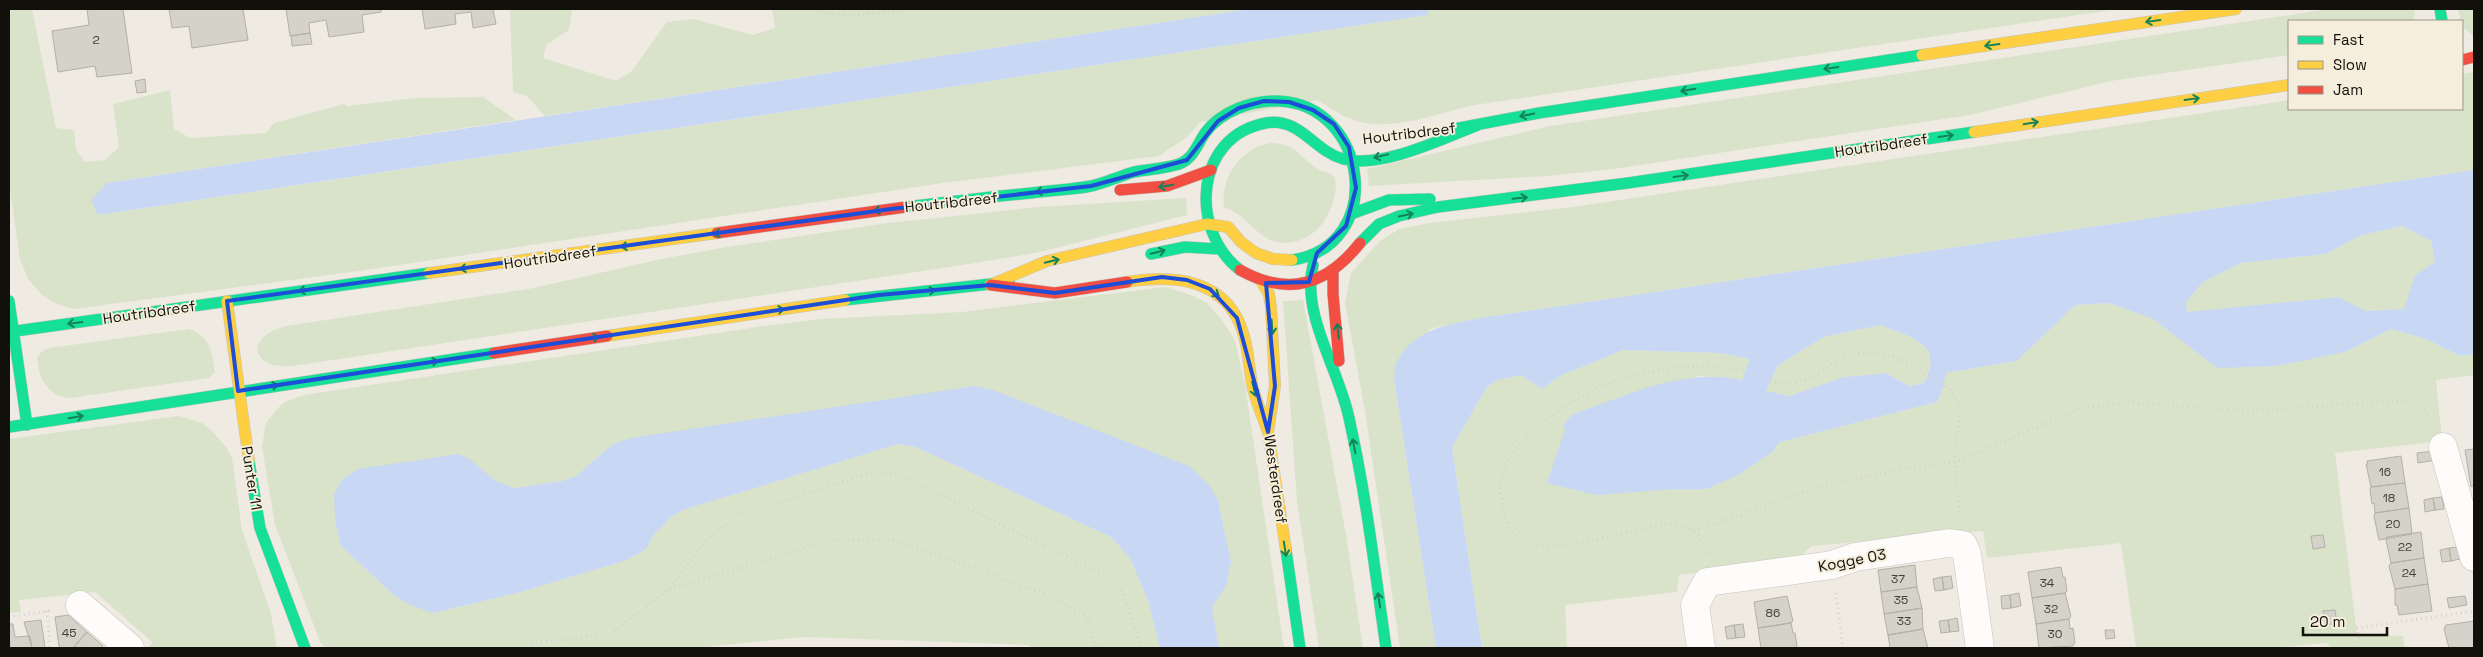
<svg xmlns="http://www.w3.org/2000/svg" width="2483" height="657" viewBox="0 0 2483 657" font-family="'Space Grotesk',sans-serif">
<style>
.green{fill:#d8e3c9}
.water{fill:#c8d7f4;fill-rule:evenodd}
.building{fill:#d5d2ca;stroke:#b3b0a9}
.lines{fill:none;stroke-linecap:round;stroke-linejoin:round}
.street-casing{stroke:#c6c3bc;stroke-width:29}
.fast-casing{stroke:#c6c3bc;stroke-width:12}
.slow-casing{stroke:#c6c3bc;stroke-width:12}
.jam-casing{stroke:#c6c3bc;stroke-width:12}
.path{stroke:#d4d2cf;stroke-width:3;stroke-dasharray:1 4;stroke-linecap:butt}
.street{stroke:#fdfcfb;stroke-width:28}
.fast{stroke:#16e098;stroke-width:11}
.slow{stroke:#ffcf43;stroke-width:11}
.jam{stroke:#f24e42;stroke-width:11}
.oneway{stroke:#148258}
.marked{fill:none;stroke:#1d4ed8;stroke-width:4;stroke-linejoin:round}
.labels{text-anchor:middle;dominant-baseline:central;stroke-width:4;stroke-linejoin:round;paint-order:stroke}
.number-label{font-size:12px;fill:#43403a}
.street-label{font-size:15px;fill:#12100a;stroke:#f5eedc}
</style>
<rect width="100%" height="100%" fill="#efebe2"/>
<path class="green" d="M9 9H32L56 128 74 130 76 149 85 162 105 160 119 147 113 104 170 90 174 129 190 138 266 133 274 123 344 104 348 106 415 98 483 97 516 120 107 183 99 215 1428 15V9H2118L1475 105C1438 113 1387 134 1351 119 1339 115 1329 107 1318 100L1200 122 1187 137 1159 156 943 183 366 270 74 309 56 304 42 295 28 279 20 259 9 183Z
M510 9H572L569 30 546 45 543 58 616 81 632 71 667 22 693 19 753 35 775 28 772 9H1250L545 116 527 96 513 92Z
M2329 9H2414L2415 15 2412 21H2289V55L2111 81 1970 115 1614 169 1547 176 1369 186 1367 169 1550 126Z
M2458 9H2474V37L2462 26Z
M2474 72V170L1480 318 1430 329 1394 379 1436 648H1400L1365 411 1345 303 1351 273 1380 241 1399 229 1430 223 1573 207 2289 100V109H2462V74Z
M1271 143C1297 144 1299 157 1318 169 1324 172 1331 173 1335 177 1338 194 1332 210 1322 224 1307 243 1280 250 1261 234 1246 223 1243 214 1224 207 1220 177 1242 147 1271 143Z
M1186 198 1187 215 1036 253 969 264 293 366C279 367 260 366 257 349 260 335 273 330 286 326L534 288 661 259 727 247 888 223 1038 207Z
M2402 226 2431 241 2435 262 2415 275 2405 309 2364 311 2339 297 2187 313 2186 302 2203 282 2241 263 2326 254 2359 236Z
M1165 287 1191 295 1207 303 1221 319 1235 340 1245 385 1284 648H1219L1212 607 1226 586 1231 562 1218 500 993 390 613 444 576 476 562 481 515 488 496 481 471 460 335 521 341 546 394 595 433 613 517 593 627 560 646 549 653 536 671 517 683 510 898 444 915 447 933 455 1111 537 1130 558 1148 601 1160 648H1031L1029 645 804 637 695 648H328L321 644 275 525 262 447 266 423 278 408 285 402 304 395 764 326 821 319 962 312Z
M1303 300 1346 535 1363 648H1319L1297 501 1283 301Z
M2109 303 2153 319 2217 368 2345 352 2391 329 2426 339 2460 356 2474 354V375L2436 380 2442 441 2335 453 2357 635 2403 636 2405 648H2330L2328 643 2271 648H2136L2121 543 1987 558 1983 531 1811 546 1796 561 1679 575 1677 592 1565 605 1567 648H1482L1452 447 1487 387 1498 380 1521 375 1542 389 1560 376 1623 350 1719 353 1750 359 1742 380 1700 376 1659 385 1573 414 1547 482 1661 490 1707 489 1772 452 1780 442 1937 402 1943 388 1945 373 2017 361 2075 305Z
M1880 325C1910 337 1944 342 1924 383L1909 386 1886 373 1844 377 1789 396 1766 392 1778 365 1824 337Z
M189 329C210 337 212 351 215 372L209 378 70 398C47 396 39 378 37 358L41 352 49 348Z
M178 416 202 423 211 430 226 447 232 458 242 530 271 614 277 648H149L152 642 95 592 19 600 21 612 9 613V439Z"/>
<path class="water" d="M1250 9H1428V15L98 215 91 200 107 183Z
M2474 170V354L2460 356 2426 339 2391 329 2345 352 2277 366 2217 368 2153 319 2109 303 2075 305 2017 361 1946 373 1943 388 1937 402 1780 442 1772 452 1738 475 1707 489 1661 490 1596 495 1547 483 1565 430 1563 425 1573 414C1626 396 1684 367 1742 380L1750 359 1719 353 1623 350 1560 376 1542 389 1521 375 1498 380 1487 387 1452 447 1482 648H1436L1394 379C1395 373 1395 365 1398 360 1415 328 1449 325 1480 318ZM2402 226 2431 241 2435 262 2415 275 2404 309 2365 311 2339 297 2187 312 2186 302 2203 282 2241 263 2326 254 2359 236ZM1880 325C1910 337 1945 343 1924 383L1909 386 1886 373 1844 377 1789 396 1766 391 1778 365 1824 337Z
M974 386 993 390 1189 466 1209 485 1218 500 1231 562 1226 586 1212 607 1219 648H1160L1148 601 1130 558 1111 537 933 455 915 447 898 444 683 510 671 517 653 536 646 549 627 560 517 593 433 613 408 604 394 595 341 546 335 521 334 494 342 480 358 469 459 454 471 460 496 481 515 488 562 481 576 476 613 444 631 438Z"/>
<path class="building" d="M87 9H123L132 73 97 77 95 66 58 72 52 31 89 25Z
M169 9H243L248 40 192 48 189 26 172 28Z
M286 9H381V12L362 15 364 32 329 37 326 20 309 23 310 33 290 36Z
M422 9H493L496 24 473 28 471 12 455 14 456 24 425 29Z
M310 33 312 44 292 46 291 36Z
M145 79 146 92 137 93 135 81Z
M2474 449V485L2471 487 2465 450Z
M2435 451 2436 460 2418 463 2417 453Z
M2401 456 2405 483 2371 487 2366 464H2368L2367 461Z
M2405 483 2409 508 2375 513 2374 503 2372 504 2370 490 2371 487Z
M2442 497 2444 509 2435 510 2433 498Z
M2433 498 2435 510 2425 512 2424 500Z
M2409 508 2412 534 2379 540 2374 516 2375 513Z
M2421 532 2424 558 2391 563 2386 540 2387 537Z
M2323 535 2325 547 2313 549 2311 536Z
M2458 547 2460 559 2451 561 2449 548Z
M2449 548 2451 561 2442 562 2440 550Z
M2424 558 2428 584 2395 589 2389 566 2391 563Z
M1915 565 1917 587 1881 592 1878 570Z
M2061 567 2063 577H2065L2067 591 2065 593 2032 598 2028 572Z
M1951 576 1953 588 1944 590 1942 577Z
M1942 577 1944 590 1935 591 1933 579Z
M2428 584 2432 611 2399 615 2397 605H2395V589Z
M1917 587 1922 608 1884 614 1881 592Z
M2019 593 2021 606 2011 608 2010 595Z
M2065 593 2071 616 2069 619 2036 624 2032 598Z
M2010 595 2011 608 2002 609 2001 596Z
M1787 596 1793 621 1791 623 1758 628 1754 602Z
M2465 596 2467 605 2449 608 2447 598Z
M1922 608 1923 629 1888 635 1884 614Z
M2335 610 2337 623 2325 625 2323 611Z
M68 615 87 632 73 648H61L59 646 55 617Z
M1957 618 1959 631 1950 632 1948 620Z
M2069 619 2070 629 2073 628 2075 642 2073 646 2039 648 2036 624Z
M41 620 45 648H32L24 622Z
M1948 620 1950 632 1941 633 1939 621Z
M2474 621V648H2449L2444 629 2446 625Z
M1791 623 1793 633H1795L1797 646 1795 648H1761L1758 628Z
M9 624H13L15 637 30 636 32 648H10Z
M1743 624 1745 637 1736 638 1734 625Z
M1734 625 1736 638 1727 639 1725 627Z
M1923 629 1928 648H1890L1888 635Z
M2105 630H2114L2115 638 2106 639Z
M87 632 103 646 101 648H73Z"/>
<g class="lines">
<g class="street-casing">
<path id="street" d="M2443 447 2474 557
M80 605 130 648
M1701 648 1695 605 1707 582 1832 565 1855 557 1949 543 1963 545 1967 554 1980 648"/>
</g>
<g class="fast-casing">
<path id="fast" d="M2440 9 2442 21
M1459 128 1539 113 1922 55
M906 207C948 202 989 197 1031 193 1050 190 1071 190 1091 186 1106 183 1119 176 1134 172 1149 169 1164 169 1179 164 1193 159 1197 145 1205 133 1221 111 1252 100 1279 101 1369 105 1387 246 1292 260
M1351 214 1389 200 1430 199
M1360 243 1379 224 1399 216 1438 207 1628 183 1974 132
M1151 254 1185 247 1219 249
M1313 265C1301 315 1339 369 1349 418 1366 494 1375 571 1386 648
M1240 270C1189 231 1194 136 1266 123 1300 117 1314 151 1343 159 1381 169 1442 139 1478 125
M845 300 1009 282
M9 301 27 425
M9 332 429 273
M9 427 494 353
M249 461 260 528 305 648
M1286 550 1300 648"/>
</g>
<g class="slow-casing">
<path id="slow" d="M1922 55 2236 9
M1974 132 2289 85
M429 273 717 233
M1261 281 1269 294 1271 307 1275 386 1268 432 1286 550
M1127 282C1176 274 1229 280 1244 336 1249 353 1249 371 1253 389 1257 403 1263 418 1268 432
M990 285 1047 261 1207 224 1228 227 1241 242 1256 253 1273 259 1292 260
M227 301 249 461
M607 336 845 300"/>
</g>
<g class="jam-casing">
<path id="jam" d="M2462 60 2474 57
M1120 190 1167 186 1211 170
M717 233 906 207
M1240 270C1288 297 1327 285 1360 243
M1333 271V294L1339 361
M991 285 1055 293 1127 282
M494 353 607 336"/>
</g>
<path class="path" d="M820 9 822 12 850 16 907 9
M1694 531 1816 488 1881 473 1955 462 2082 408 2127 402 2249 411 2405 400 2425 410 2434 421
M1706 554C1698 507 1643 529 1613 536 1591 541 1543 552 1523 541 1505 532 1502 506 1500 489 1497 440 1592 384 1633 375 1652 370 1676 367 1696 366 1713 365 1735 369 1751 373 1765 378 1776 384 1790 383 1802 383 1810 377 1820 372 1828 368 1835 361 1843 358 1871 346 1897 356 1921 371 1930 377 1949 385 1954 395 1956 398 1959 404 1959 408 1961 415 1955 442 1955 453 1954 474 1958 496 1960 517
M670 589 838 539 895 541 1049 595 1087 617 1096 648
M1836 593 1843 648
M47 611 50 648
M9 617 53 610
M531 648V643L611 634 669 589 705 542 738 515 873 472 899 475 1108 576 1123 592 1141 648
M2360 648 2357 628 2474 611"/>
<use href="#street" class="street"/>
<use href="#fast" class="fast"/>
<use href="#slow" class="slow"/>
<use href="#jam" class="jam"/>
</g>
<defs><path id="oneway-shaft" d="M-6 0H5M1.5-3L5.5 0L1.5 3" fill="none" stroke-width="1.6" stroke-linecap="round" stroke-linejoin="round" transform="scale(1.25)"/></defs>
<g class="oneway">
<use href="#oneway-shaft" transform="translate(2153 21) rotate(172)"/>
<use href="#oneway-shaft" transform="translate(1992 45) rotate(172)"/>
<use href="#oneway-shaft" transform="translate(1831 68) rotate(172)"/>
<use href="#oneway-shaft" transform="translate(1688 90) rotate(171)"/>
<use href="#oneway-shaft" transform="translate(2192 99) rotate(-8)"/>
<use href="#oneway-shaft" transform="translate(1527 115) rotate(168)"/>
<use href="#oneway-shaft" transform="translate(2031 123) rotate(-9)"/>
<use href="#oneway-shaft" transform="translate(1946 136) rotate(-8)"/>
<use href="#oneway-shaft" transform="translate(1381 156) rotate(166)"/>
<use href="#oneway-shaft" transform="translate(1681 176) rotate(-8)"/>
<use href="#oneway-shaft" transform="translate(1166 186) rotate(170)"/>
<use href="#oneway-shaft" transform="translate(1043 191) rotate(174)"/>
<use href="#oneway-shaft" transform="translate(1520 198) rotate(-6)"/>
<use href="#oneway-shaft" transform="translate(881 210) rotate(172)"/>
<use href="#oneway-shaft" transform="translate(1406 215) rotate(-11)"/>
<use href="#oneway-shaft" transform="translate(721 233) rotate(171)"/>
<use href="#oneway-shaft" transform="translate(628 246) rotate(172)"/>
<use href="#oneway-shaft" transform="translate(1158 252) rotate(-13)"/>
<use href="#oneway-shaft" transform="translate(1052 261) rotate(-14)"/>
<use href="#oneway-shaft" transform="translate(467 268) rotate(172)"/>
<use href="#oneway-shaft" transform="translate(306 290) rotate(172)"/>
<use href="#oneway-shaft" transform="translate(928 291) rotate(-5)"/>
<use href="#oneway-shaft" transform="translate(1213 292) rotate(34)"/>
<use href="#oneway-shaft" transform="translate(777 310) rotate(-8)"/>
<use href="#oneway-shaft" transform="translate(75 323) rotate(172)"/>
<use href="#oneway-shaft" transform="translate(1272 327) rotate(87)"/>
<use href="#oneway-shaft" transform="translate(1338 331) rotate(-97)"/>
<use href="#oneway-shaft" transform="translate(592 338) rotate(-9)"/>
<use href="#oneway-shaft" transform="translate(431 362) rotate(-9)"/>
<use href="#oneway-shaft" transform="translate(271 386) rotate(-8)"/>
<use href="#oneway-shaft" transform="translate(1254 389) rotate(76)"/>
<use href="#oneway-shaft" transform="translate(76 417) rotate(-9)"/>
<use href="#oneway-shaft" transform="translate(1354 446) rotate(-101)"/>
<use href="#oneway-shaft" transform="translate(1285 549) rotate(81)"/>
<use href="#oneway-shaft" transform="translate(1379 600) rotate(-99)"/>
</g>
<path class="marked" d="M1264 101 1289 102 1313 110 1334 124 1349 147 1356 188 1346 226 1317 253 1309 282 1266 283 1275 386 1268 432 1237 318 1210 289 1187 280 1162 277 1055 293 990 285 879 295 238 391 227 301 891 209 1091 186 1187 160 1218 121 1239 108Z"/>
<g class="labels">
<g class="number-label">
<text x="96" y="40">2</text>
<text x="2385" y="472">16</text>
<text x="2389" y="498">18</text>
<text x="2393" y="524">20</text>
<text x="2405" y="547">22</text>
<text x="2409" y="573">24</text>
<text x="1898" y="579">37</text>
<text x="2047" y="583">34</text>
<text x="1901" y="600">35</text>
<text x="2051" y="609">32</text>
<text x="1773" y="613">86</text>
<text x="1904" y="621">33</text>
<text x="69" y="633">45</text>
<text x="2055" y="634">30</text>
</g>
<g class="street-label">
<text transform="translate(1409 133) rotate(-7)">Houtribdreef</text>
<text transform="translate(1881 145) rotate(-8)">Houtribdreef</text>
<text transform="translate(951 202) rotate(-6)">Houtribdreef</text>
<text transform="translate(550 257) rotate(-8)">Houtribdreef</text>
<text transform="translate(149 312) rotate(-8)">Houtribdreef</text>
<text transform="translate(252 478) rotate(81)">Punter 11</text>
<text transform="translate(1276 479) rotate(82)">Westerdreef</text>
<text transform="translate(1852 560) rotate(-11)">Kogge 03</text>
</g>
</g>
<rect width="2483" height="657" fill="none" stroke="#12100a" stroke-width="20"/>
<rect x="2288" y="20" width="175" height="90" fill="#f5eedc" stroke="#9a9588"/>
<rect x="2298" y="36" width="25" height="8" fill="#16e098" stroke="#9a9588"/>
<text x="2333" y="45" font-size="15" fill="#12100a">Fast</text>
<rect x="2298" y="61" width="25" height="8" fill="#ffcf43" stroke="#9a9588"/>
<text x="2333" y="70" font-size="15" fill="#12100a">Slow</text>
<rect x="2298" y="86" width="25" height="8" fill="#f24e42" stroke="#9a9588"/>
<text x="2333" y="95" font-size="15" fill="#12100a">Jam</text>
<path d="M2303 627v8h84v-8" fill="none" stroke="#12100a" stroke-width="2.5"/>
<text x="2310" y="627" font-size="15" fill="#12100a" stroke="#f5eedc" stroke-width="4" paint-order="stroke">20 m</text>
</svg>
